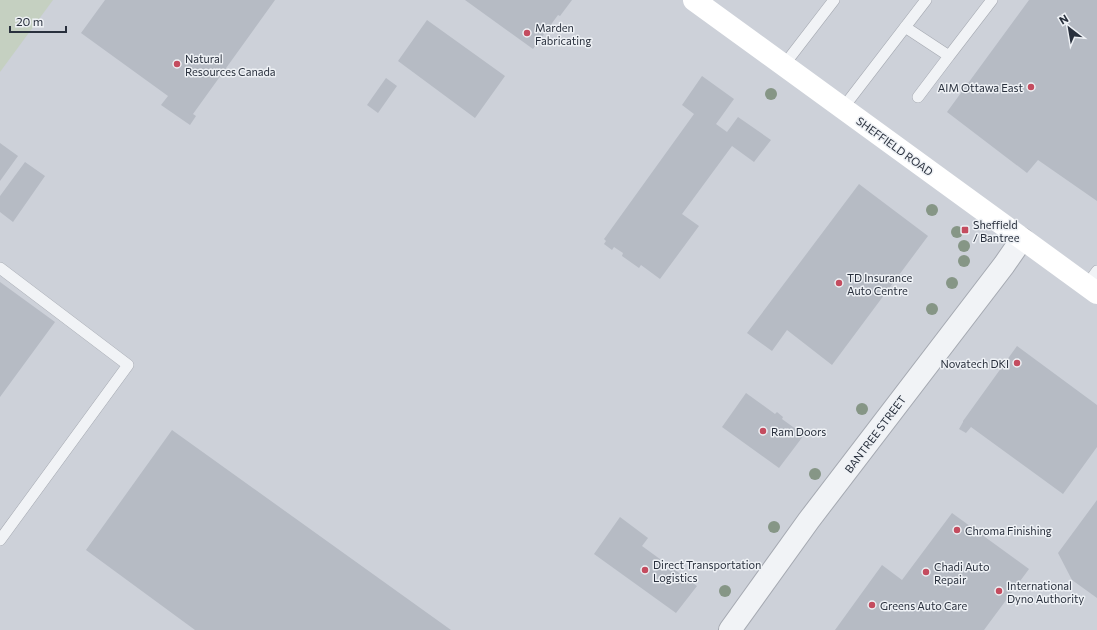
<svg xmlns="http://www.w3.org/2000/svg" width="1097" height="630" viewBox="0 0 1097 630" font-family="Commissioner,sans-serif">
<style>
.built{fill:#cdd1d9}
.green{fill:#c5d0c1}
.building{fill:#b6bbc4}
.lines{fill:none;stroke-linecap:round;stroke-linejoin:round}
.lane-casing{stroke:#a5a9b1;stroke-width:12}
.street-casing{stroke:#a5a9b1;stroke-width:24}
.lane{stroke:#f1f3f6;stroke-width:11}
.street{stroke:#f1f3f6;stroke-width:22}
.secondary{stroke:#fff;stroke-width:22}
.tree{fill:#869686}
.poi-dot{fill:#c44c5f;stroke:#eef1f5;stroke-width:1.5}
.labels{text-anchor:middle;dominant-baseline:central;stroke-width:3;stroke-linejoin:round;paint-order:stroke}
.poi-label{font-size:11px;fill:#29303d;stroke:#eef1f5;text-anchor:start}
.street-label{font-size:11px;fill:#29303d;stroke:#eef1f5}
</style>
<rect width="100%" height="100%" fill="#dfe2e7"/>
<path class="built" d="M0 0H1097V630H0Z"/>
<path class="green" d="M0 0H53L0 72Z"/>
<path class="building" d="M105 0H275L193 114 196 116 190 125 161 105 168 96 81 33Z
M465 0H572L560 16 558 15 533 49Z
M1029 0H1097V201L1038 160 1027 173 947 112Z
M427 20 505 76 475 118 398 61Z
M702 76 734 99 716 124 727 132 738 117 771 140 754 162 732 146 682 214 699 226 660 279 641 265 639 268 622 256 623 253 614 247 612 250 604 244 606 241 604 239 694 114 682 105Z
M386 78 397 86 378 113 367 105Z
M0 143 18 156 0 181Z
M25 162 45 176 13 222 0 212V196Z
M859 184 928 236 832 365 787 330 772 351 747 333Z
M0 282 55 322 0 397Z
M1017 346 1097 405V447L1063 494 971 427 966 433 959 429 963 422V421Z
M746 393 775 414 777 412 783 417 782 419 804 435 779 468 722 427Z
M172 430 451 630H195L86 550Z
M1097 500V598L1072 580 1058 553Z
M952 513 1029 569 984 630H835L882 565 902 580Z
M620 517 648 538 642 546 697 586 676 613 594 554Z"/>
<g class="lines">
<g class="lane-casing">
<path id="lane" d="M905 27 949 56 918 97
M949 56 992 0
M784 65 834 0
M843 108 926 0
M0 268 128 365 0 540
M1087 285 1097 271"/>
</g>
<g class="street-casing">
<path id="street" d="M730 630 809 520 1004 265 1022 239"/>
</g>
<use href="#lane" class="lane"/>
<use href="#street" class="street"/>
<path class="secondary" d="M694 0 1097 293"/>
</g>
<g class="tree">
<circle cx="771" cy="94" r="6"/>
<circle cx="932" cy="210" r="6"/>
<circle cx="957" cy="232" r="6"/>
<circle cx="964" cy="246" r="6"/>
<circle cx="964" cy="261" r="6"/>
<circle cx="952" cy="283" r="6"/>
<circle cx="932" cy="309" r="6"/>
<circle cx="862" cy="409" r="6"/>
<circle cx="815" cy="474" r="6"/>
<circle cx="774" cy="527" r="6"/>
<circle cx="725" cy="591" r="6"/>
</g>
<g class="poi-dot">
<circle cx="527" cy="33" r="4"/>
<circle cx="177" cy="64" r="4"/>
<circle cx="1031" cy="87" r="4"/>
<rect x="961" y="226" width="8" height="8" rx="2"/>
<circle cx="839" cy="283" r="4"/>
<circle cx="1017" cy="363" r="4"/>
<circle cx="763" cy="431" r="4"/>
<circle cx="957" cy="530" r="4"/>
<circle cx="645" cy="570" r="4"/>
<circle cx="926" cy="572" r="4"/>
<circle cx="999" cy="591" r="4"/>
<circle cx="872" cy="605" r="4"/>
</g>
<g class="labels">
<g class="poi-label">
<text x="535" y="27">Marden<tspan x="535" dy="13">Fabricating</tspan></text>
<text x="185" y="58">Natural<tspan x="185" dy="13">Resources Canada</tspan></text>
<text x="1023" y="87" text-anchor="end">AIM Ottawa East</text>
<text x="973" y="224">Sheffield<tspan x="973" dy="13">/ Bantree</tspan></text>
<text x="847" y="277">TD Insurance<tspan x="847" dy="13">Auto Centre</tspan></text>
<text x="1009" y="363" text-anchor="end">Novatech DKI</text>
<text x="771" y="431">Ram Doors</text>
<text x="965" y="530">Chroma Finishing</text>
<text x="653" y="564">Direct Transportation<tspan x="653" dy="13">Logistics</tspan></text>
<text x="934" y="566">Chadi Auto<tspan x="934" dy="13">Repair</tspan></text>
<text x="1007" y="585">International<tspan x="1007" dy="13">Dyno Authority</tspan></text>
<text x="880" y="605">Greens Auto Care</text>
</g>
<g class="street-label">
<text transform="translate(895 146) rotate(36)">SHEFFIELD ROAD</text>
<text transform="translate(875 434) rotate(-53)">BANTREE STREET</text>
</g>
</g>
<g transform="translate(1069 28) rotate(329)" stroke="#eef1f5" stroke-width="3" paint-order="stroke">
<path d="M0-3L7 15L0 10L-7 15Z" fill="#29303d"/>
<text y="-6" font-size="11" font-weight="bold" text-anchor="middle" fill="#29303d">N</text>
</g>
<path d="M10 26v6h56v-6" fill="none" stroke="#29303d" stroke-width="2"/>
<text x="16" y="26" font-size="12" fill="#29303d" stroke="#eef1f5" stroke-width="3" paint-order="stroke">20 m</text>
</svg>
